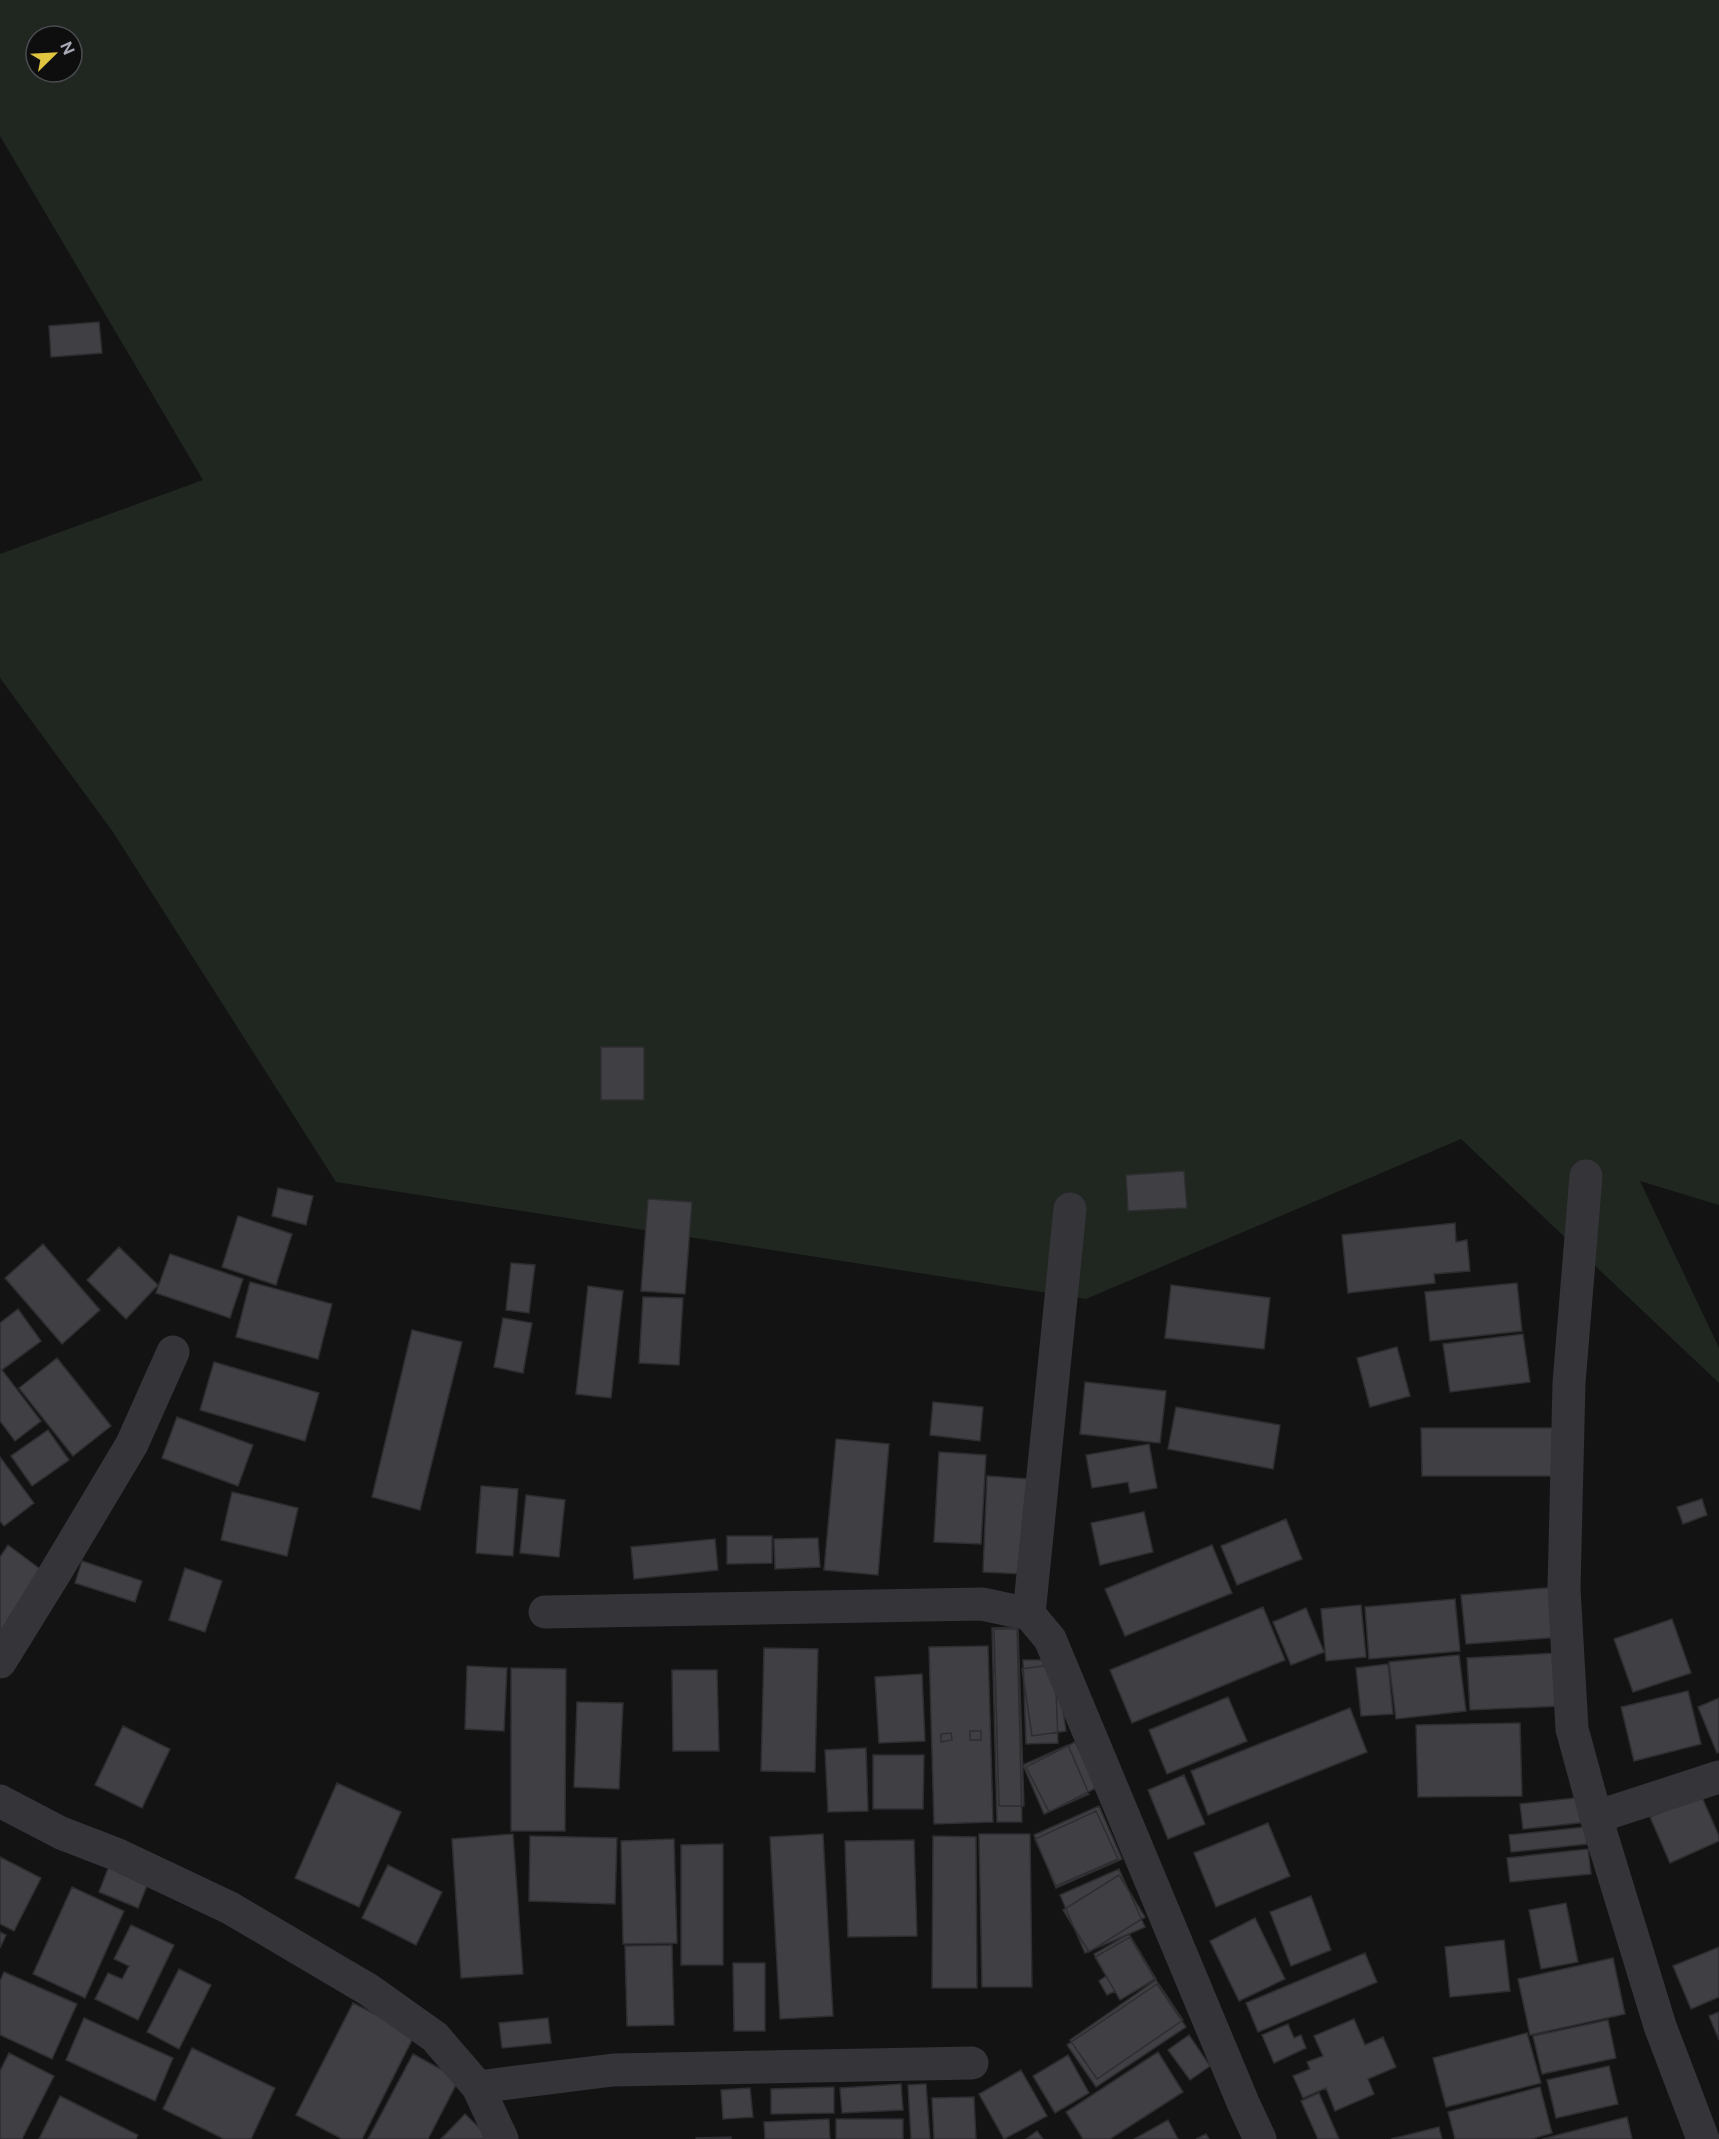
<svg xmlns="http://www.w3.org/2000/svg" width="1719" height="2139" viewBox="0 0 1719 2139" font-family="'Public Sans',sans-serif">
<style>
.green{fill:#202721;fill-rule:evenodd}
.building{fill:#404044;stroke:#2e2d30;stroke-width:1.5}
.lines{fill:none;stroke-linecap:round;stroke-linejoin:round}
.street{stroke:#343439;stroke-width:33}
</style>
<rect width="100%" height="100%" fill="#131314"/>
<path class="green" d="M0 0H1719V1205L1640 1181 1719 1348V1383L1461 1139 1086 1299 336 1182 113 832 0 678V554L203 480 0 136ZM36 36H72V72H36Z"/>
<path class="building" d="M99 322 102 353 51 357 49 326Z
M601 1047H644V1100H601Z
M1184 1171 1187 1208 1128 1211 1126 1175Z
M278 1188 313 1196 306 1225 272 1216Z
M648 1199 692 1202 685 1294 641 1291Z
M238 1216 292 1234 276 1285 222 1267Z
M1455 1223 1456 1242 1467 1240 1470 1271 1434 1274 1435 1283 1348 1293 1342 1235Z
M43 1244 100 1310 62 1344 5 1278Z
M119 1247 158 1285 126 1319 87 1280Z
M170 1254 243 1279 230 1318 156 1293Z
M511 1263 535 1265 529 1313 506 1310Z
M250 1282 332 1304 318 1359 236 1337Z
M1517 1283 1522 1331 1430 1341 1425 1292Z
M1171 1285 1270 1298 1264 1349 1165 1338Z
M588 1286 623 1291 611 1398 576 1394Z
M643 1297 683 1298 679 1365 639 1363Z
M18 1309 41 1341 2 1370 41 1421 15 1441 0 1421V1323Z
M503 1318 532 1323 523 1373 494 1367Z
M412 1330 462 1342 420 1510 372 1497Z
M1523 1334 1530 1382 1450 1392 1443 1344Z
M1397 1347 1410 1396 1370 1407 1357 1358Z
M57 1358 111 1426 73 1456 19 1388Z
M214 1362 319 1393 305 1441 200 1410Z
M1085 1382 1166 1391 1160 1443 1080 1434Z
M933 1402 983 1407 980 1441 930 1435Z
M1176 1407 1280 1425 1273 1469 1168 1449Z
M177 1417 253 1445 238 1486 162 1458Z
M1421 1428H1558V1476H1422Z
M48 1430 69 1460 32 1486 11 1456Z
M836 1439 889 1444 878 1575 824 1570Z
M1149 1444 1157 1488 1130 1493 1128 1482 1092 1488 1086 1455Z
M939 1452 986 1455 981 1544 934 1542Z
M0 1457 34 1503 4 1526 0 1521Z
M987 1476 1028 1479 1023 1574 983 1572Z
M481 1486 518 1489 513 1556 476 1553Z
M232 1492 298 1508 287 1556 221 1540Z
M526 1495 565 1500 559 1557 520 1553Z
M1702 1499 1707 1515 1683 1524 1677 1507Z
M1144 1512 1153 1552 1100 1565 1091 1523Z
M1286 1519 1302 1559 1237 1585 1221 1546Z
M727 1536H772V1563L727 1564Z
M818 1538 820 1567 775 1569 774 1539Z
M715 1539 718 1570 634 1579 631 1547Z
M8 1545 48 1575 0 1638V1557Z
M1212 1545 1232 1593 1125 1636 1105 1589Z
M82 1561 142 1581 135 1602 75 1583Z
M185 1568 222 1581 205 1632 169 1620Z
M1559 1587 1562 1637 1466 1644 1461 1595Z
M1455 1599 1460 1651 1369 1659 1365 1607Z
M1361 1605 1366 1657 1326 1661 1321 1609Z
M1263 1607 1285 1660 1132 1723 1110 1670Z
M1306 1608 1324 1652 1291 1665 1273 1622Z
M1672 1619 1691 1673 1633 1692 1614 1639Z
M1017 1627 1022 1822H997L992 1628Z
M994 1629H1018L1024 1806H999Z
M988 1646 993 1822 934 1824 929 1647Z
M764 1648 818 1649 815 1772 761 1771Z
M1558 1653 1561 1706 1470 1710 1467 1658Z
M1459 1655 1466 1711 1396 1719 1389 1662Z
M1023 1660H1055L1058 1743 1026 1744Z
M1056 1664 1066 1731 1032 1736 1022 1669Z
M1388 1664 1393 1714 1361 1716 1356 1668Z
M467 1666 507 1668 504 1731 465 1729Z
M511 1668 566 1669 565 1831H511Z
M672 1670H717L719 1751H673Z
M922 1674 925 1741 879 1743 875 1677Z
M1688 1691 1701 1744 1634 1761 1621 1707Z
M1228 1697 1247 1741 1167 1774 1149 1730Z
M1719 1698V1752L1717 1753 1698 1707Z
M577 1702 623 1703 619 1789 574 1787Z
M1350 1708 1367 1752 1208 1815 1191 1771Z
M1520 1723 1522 1796 1418 1797 1416 1725Z
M123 1726 170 1749 142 1808 95 1785Z
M970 1731H981V1740H970Z
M951 1733 952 1740 941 1742V1734Z
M1075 1742 1098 1787 1049 1812 1026 1767Z
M1068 1745 1089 1794 1044 1814 1023 1765Z
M866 1748 868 1811 828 1812 825 1750Z
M873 1755H924L923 1809H873Z
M1184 1775 1205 1824 1168 1839 1148 1790Z
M337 1783 401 1812 359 1907 295 1878Z
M1701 1795 1719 1836V1841L1670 1863 1650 1817Z
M1584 1797 1587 1822 1523 1829 1520 1804Z
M1099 1806 1122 1859 1056 1888 1034 1835Z
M1096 1811 1118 1859 1056 1886 1035 1839Z
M1268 1823 1290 1876 1216 1907 1194 1853Z
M1585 1827 1587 1844 1511 1852 1509 1835Z
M513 1834 523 1974 461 1978 452 1839Z
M823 1834 833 2016 780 2019 770 1837Z
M979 1834H1030L1032 1987H982Z
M530 1836 617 1838 615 1904 529 1901Z
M933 1836 976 1837 977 1988H932Z
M674 1839 677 1943 623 1944 621 1841Z
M914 1840 917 1936 848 1937 845 1841Z
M723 1844V1965H681V1845Z
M1588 1849 1591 1874 1510 1882 1507 1858Z
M0 1857 41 1878 14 1931 0 1924Z
M388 1865 442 1892 416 1945 362 1918Z
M109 1866 148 1883 138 1908 99 1892Z
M1119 1869 1145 1927 1085 1953 1060 1895Z
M1119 1875 1145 1917 1089 1952 1063 1910Z
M72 1887 124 1911 85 1998 33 1974Z
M1311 1896 1331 1950 1291 1966 1270 1912Z
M1566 1903 1578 1962 1541 1969 1529 1910Z
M1255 1918 1285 1979 1239 2001 1210 1941Z
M131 1925 174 1945 138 2020 95 1999 108 1973 122 1979 129 1966 114 1959Z
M0 1932 6 1935 0 1948Z
M1129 1934 1156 1979 1120 2000 1115 1991 1107 1995 1099 1981 1106 1976 1094 1954Z
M1130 1937 1155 1979 1120 2000 1095 1957Z
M1504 1940 1510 1991 1450 1997 1445 1947Z
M672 1945 674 2025 627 2026 625 1946Z
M1719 1947V1997L1691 2009 1673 1966Z
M1365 1953 1377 1982 1258 2032 1246 2003Z
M1613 1958 1625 2014 1530 2035 1518 1979Z
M733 1963H765V2031H734Z
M179 1969 211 1985 179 2049 147 2032Z
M4 1972 77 2004 52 2059 0 2035V1981Z
M1156 1980 1183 2020 1097 2079 1070 2040Z
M1157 1984 1186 2027 1096 2087 1067 2045Z
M353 2003 415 2034 362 2139H342L296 2115Z
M1719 2012V2040L1709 2016Z
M84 2018 173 2058 155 2101 66 2060Z
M548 2018 551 2043 502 2048 499 2023Z
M1354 2019 1365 2045 1383 2037 1396 2067 1368 2079 1374 2094 1335 2111 1326 2088 1303 2098 1293 2076 1310 2069 1307 2062 1323 2056 1314 2036Z
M1608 2020 1616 2058 1542 2074 1533 2036Z
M1288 2024 1294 2038 1301 2035 1306 2048 1274 2063 1262 2035Z
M1527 2033 1541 2083 1446 2107 1433 2058Z
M1189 2035 1210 2066 1190 2080 1168 2050Z
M192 2048 275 2088 251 2139H224L163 2109Z
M1158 2052 1183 2092 1110 2139H1083L1066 2112Z
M9 2053 54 2076 22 2139H0V2071Z
M413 2054 459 2079 428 2139H368Z
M1068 2055 1089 2093 1055 2113 1033 2076Z
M1609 2066 1618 2104 1556 2118 1547 2080Z
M1021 2070 1047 2116 1004 2139 979 2094Z
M901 2084 903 2110 842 2113 840 2088Z
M926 2084 930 2139H911L908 2085Z
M834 2087V2113L771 2114V2089Z
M1540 2087 1552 2133 1532 2139H1455L1448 2112Z
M750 2088 753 2117 723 2119 721 2090Z
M1319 2093 1339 2139H1318L1301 2101Z
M60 2096 138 2135 136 2139H39Z
M974 2097 976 2139H934L932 2098Z
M465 2114 491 2139H441Z
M1627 2117 1632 2139H1542Z
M829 2119 830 2139H765L764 2122Z
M836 2119H903V2139H836Z
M1168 2120 1178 2139H1134Z
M1439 2127 1442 2139H1391Z
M1037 2131 1043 2139H1026Z
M1206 2134 1209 2139H1196Z
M731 2137V2139H696V2138Z"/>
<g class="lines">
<path class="street" d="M1586 1176 1569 1383 1564 1588 1572 1729 1596 1817 1660 2026 1703 2139
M545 1612 982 1604 1029 1614 1050 1639 1244 2105 1260 2139
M1029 1614 1070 1209
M0 1662 55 1573 132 1444 173 1352
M0 1801 61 1833 118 1855 230 1908 369 1990 435 2037 478 2087 502 2139
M1596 1817 1719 1777
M478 2087 613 2070 972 2063"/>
</g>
<g transform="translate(54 54) rotate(66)"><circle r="28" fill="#0e0e0f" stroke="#4b4c51" stroke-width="1.5"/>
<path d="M0-4.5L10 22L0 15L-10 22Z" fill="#e0c540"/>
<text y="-9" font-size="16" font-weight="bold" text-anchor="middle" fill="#a6a8b3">N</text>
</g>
</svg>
